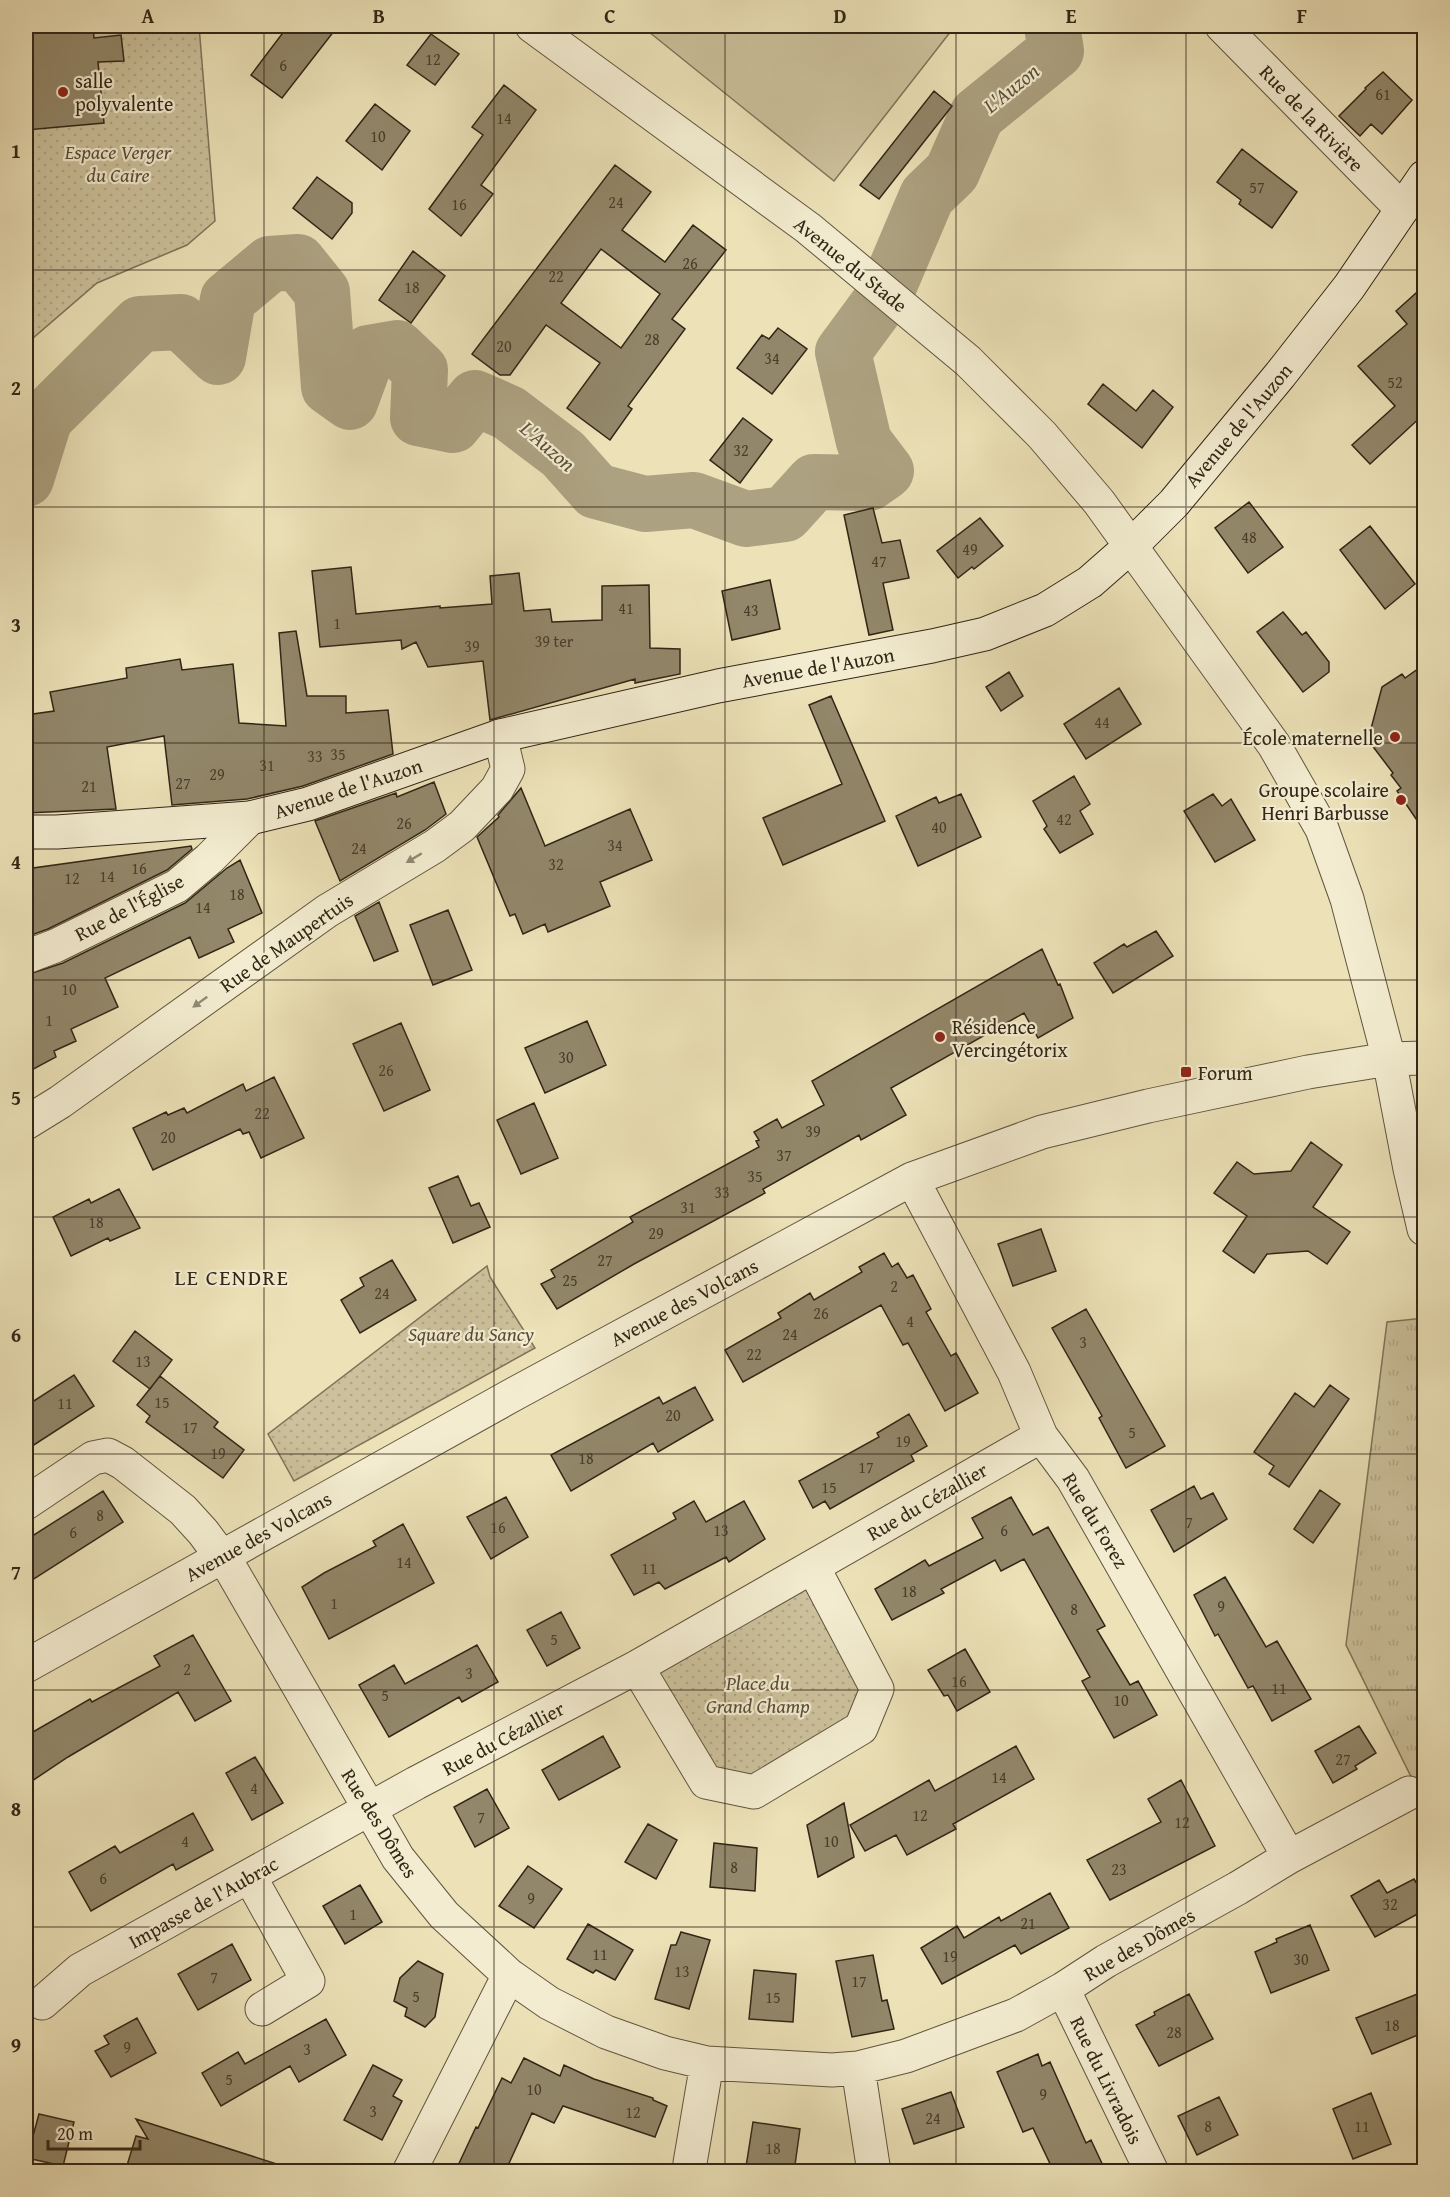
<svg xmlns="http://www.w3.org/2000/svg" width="1450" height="2197" viewBox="0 0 1450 2197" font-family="'Gentium Book Plus',serif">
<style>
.grass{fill:url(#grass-tufts);stroke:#7e7459;stroke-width:1.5}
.park{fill:url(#park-dots);stroke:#7e7459;stroke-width:1.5}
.garden{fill:#ccc19c;stroke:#7e7459;stroke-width:1.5}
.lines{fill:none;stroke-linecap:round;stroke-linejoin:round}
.river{stroke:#aca180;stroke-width:56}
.building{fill:#92876a;stroke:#312616;stroke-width:1.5;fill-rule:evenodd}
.minor-casing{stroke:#60553e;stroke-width:35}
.secondary-casing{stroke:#312616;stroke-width:35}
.minor{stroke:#f3ecd0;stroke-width:33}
.secondary{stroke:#f3ecd0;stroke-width:33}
.oneway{fill:#928973}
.grid{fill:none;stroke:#312616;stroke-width:1.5;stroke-opacity:0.55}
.poi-dot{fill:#8f2418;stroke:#f3ecd0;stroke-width:2}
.labels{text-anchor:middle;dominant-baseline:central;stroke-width:4.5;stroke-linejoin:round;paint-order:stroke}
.number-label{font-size:16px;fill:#493e2b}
.poi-label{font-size:20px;fill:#312616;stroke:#f3ecd0;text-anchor:start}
.street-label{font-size:20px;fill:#312616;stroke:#f3ecd0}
.park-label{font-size:20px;font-style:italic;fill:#584d38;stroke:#f3ecd0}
.water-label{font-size:21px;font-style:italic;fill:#5c513b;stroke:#f3ecd0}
.quarter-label{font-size:22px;letter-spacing:1.5px;fill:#312616;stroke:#f3ecd0}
.neatline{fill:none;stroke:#312616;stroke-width:2}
.grid-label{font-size:20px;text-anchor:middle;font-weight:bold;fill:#312616}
</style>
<defs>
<pattern id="grass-tufts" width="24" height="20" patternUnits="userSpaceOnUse" patternTransform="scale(1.5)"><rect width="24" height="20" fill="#ccc19c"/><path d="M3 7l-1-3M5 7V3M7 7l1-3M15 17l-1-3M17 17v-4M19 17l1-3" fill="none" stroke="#b0a686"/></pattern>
<pattern id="park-dots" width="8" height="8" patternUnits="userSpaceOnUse" patternTransform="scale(1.5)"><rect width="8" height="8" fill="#ccc19c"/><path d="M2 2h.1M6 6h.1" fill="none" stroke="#b0a686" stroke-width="1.8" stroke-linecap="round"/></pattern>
</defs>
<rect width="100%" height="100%" fill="#ece1b7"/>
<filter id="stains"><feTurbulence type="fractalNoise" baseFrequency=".00333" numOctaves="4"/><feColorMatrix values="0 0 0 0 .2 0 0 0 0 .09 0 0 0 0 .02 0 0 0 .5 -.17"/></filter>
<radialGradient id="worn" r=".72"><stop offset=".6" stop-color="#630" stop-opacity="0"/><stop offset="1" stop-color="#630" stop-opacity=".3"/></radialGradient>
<path class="grass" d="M1424 1318V1803L1346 1645 1387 1322Z"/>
<path class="park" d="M26 26H199L215 221 187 245 97 283 26 344Z
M487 1266 490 1277 535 1348 294 1481 268 1434Z
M813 1567 877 1689 861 1728 754 1792 706 1782 637 1667Z"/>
<path class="garden" d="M654 26H955L834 181 649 32Z"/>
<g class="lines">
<path class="river" d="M26 479 45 418 140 324 181 322 218 357 228 299 270 264 298 262 322 292 329 387 350 402 368 353 397 348 420 370 418 418 453 425 475 398 509 413 563 454 596 491 645 504 694 500 746 519 785 514 814 482 869 483 886 471 864 442 843 352 885 295 927 196 952 172 977 115 1056 51 1052 26"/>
</g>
<path class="building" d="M54 26H93L94 38 121 35 124 61 98 62 104 123 26 130V29Z
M288 26H338L282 98 251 75Z
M431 34 459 54 435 85 407 65Z
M1383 72 1412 100 1382 134 1371 124 1360 136 1339 116 1366 89 1365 88Z
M504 85 536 110 481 185 493 194 461 236 429 209 483 135 472 127Z
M934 91 952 106 879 199 860 185Z
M375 104 410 131 382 170 346 141Z
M1242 149 1297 192 1272 228 1239 204 1241 200 1217 182Z
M615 165 651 192 622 230 665 262 693 225 726 250 672 319 685 329 628 406 632 409 610 440 567 408 600 363 546 325 510 375H500L472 354ZM601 249 660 294 621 348 561 303Z
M317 177 352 203V213L332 239 293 208Z
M413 251 445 276 411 323 379 300Z
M1425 285V413L1370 464 1352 445 1395 406 1358 366 1407 324 1396 311Z
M778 328 807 349 772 394 737 368 762 335 769 339Z
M1103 384 1136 411 1153 390 1173 407 1142 448 1088 404Z
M743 418 772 440 740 483 710 460Z
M1249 502 1283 547 1248 573 1215 528Z
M873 508 882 543 900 540 909 578 883 583 893 630 869 635 844 515Z
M980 518 1003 546 974 569 972 567 958 578 937 551Z
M1370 526 1415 584 1385 609 1340 550Z
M351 567 356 614 440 606V608L492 604 490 576 519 573 524 611 550 609 552 622 602 620V586L649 585 650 648 680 649V674L635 683V679L490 720 483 661 428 667 416 642 402 649 401 640 320 647 312 571Z
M770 580 780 629 732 640 722 591Z
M1283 612 1302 635 1306 632 1329 662V672L1303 692 1257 632Z
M296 631 307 696H346V713L388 710 393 754 303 786 247 799 172 805 164 736 107 747 116 809 26 813V779H30L26 754V715L54 711 50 692 127 678 126 668 180 659 182 670 233 664 239 723 286 726 279 633Z
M1425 664V832L1397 791 1401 788 1391 775 1393 773 1368 740 1382 687 1402 674 1405 678Z
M1009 672 1023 696 1001 711 986 687Z
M1119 688 1141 724 1086 759 1064 724Z
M831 696 885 821 783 865 763 818 842 784 809 705Z
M1074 776 1090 804 1080 811 1093 834 1060 853 1044 829 1047 826 1033 801Z
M434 782 446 814 425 830 340 881 315 821 396 793 397 797Z
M521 788 545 846 630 809 652 860 600 882 610 906 548 932 545 924 523 934 515 914 510 916 477 837 499 817 498 815Z
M961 794 981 837 918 866 896 816 936 797 939 803Z
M1213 794 1222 806 1231 799 1255 840 1215 862 1184 811Z
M191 846 192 849 167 870 48 929 26 937V869Z
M240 860 262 913 228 929 234 942 199 958 190 937 105 978 118 1007 71 1029 76 1041 54 1051 56 1057 26 1073V975L63 963 185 903 227 868Z
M379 902 398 951 374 961 355 916Z
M448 910 472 970 433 985 410 925Z
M1156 931 1173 956 1113 993 1094 963 1124 944 1127 947Z
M1042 949 1058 985 1060 984 1073 1018 1038 1038 1024 1013 891 1088 906 1115 861 1140 859 1135 763 1189 765 1193 634 1264 557 1309 541 1284 555 1277 551 1270 633 1222 630 1217 759 1147 756 1141 759 1140 754 1132 777 1119 782 1128 824 1105 812 1081Z
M587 1021 606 1065 545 1093 525 1048Z
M401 1023 430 1090 384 1111 353 1044Z
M274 1077 304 1138 261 1158 249 1132 243 1134 240 1129 153 1170 133 1128 166 1112 168 1115 184 1108 187 1113 243 1084 246 1091Z
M534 1103 558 1158 521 1174 497 1120Z
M1311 1142 1342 1165 1313 1207 1350 1232 1327 1264 1308 1251 1267 1254 1254 1273 1223 1251 1247 1216 1214 1193 1237 1162 1254 1174 1291 1171Z
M458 1176 471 1206 479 1203 490 1227 453 1243 429 1188Z
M119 1189 140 1228 110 1241 108 1238 71 1256 53 1217 89 1199 91 1203Z
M1041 1229 1056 1271 1013 1286 998 1244Z
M884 1253 892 1267 898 1263 907 1278 913 1275 931 1309 926 1312 951 1356 956 1353 978 1393 945 1411 908 1343 903 1345 881 1305 743 1382 725 1350 781 1318 778 1313 810 1293 814 1300 862 1272 859 1267Z
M392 1260 416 1300 360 1333 341 1300 364 1286 360 1278Z
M1086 1309 1165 1446 1126 1468 1099 1418 1102 1416 1052 1328Z
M135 1331 172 1360 150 1389 113 1361Z
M74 1375 94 1406 26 1450V1406Z
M160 1376 218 1422 214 1427 244 1450 223 1478 146 1422 150 1416 137 1405Z
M1330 1385 1349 1399 1289 1487 1269 1474 1274 1466 1254 1452 1295 1393 1314 1407Z
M695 1387 713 1420 658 1452 653 1443 571 1491 551 1455 659 1397 663 1404Z
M909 1414 927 1446 911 1455 914 1461 830 1509 825 1501 813 1508 799 1481 879 1437 877 1433Z
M1194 1486 1201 1499 1213 1493 1227 1519 1174 1552 1151 1510Z
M1320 1490 1340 1504 1313 1543 1294 1529Z
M103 1491 123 1522 26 1584V1540Z
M506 1497 528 1537 491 1559 467 1517Z
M1011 1497 1033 1535 1048 1527 1105 1626 1097 1630 1130 1685 1138 1681 1157 1715 1114 1738 1082 1681 1090 1677 1024 1559 1001 1571 995 1560 941 1589 944 1593 892 1620 875 1589 925 1560 929 1566 983 1538 972 1518Z
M694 1501 706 1522 744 1501 765 1539 729 1562 726 1557 665 1589 659 1582 634 1595 611 1555 676 1519 673 1513Z
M403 1524 434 1583 329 1639 302 1587 324 1573 376 1546 373 1541Z
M1225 1577 1266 1647 1277 1641 1311 1699 1272 1721 1253 1686 1248 1688 1218 1634 1215 1636 1194 1595Z
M561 1612 580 1648 547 1666 527 1630Z
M193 1635 231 1701 195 1721 178 1692 68 1757 26 1785V1736L90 1699 92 1702 160 1666 154 1656Z
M477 1645 498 1682 462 1702 459 1697 389 1737 359 1685 394 1665 405 1684Z
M965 1649 990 1692 957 1711 948 1695 944 1696 928 1670Z
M1359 1726 1376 1753 1355 1766 1357 1769 1333 1783 1315 1751Z
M603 1736 620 1767 559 1800 542 1770Z
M1016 1746 1034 1779 953 1824 956 1829 907 1855 896 1835 865 1851 850 1825 929 1780 935 1791Z
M255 1757 283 1803 252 1820 226 1773Z
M1181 1780 1215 1846 1110 1900 1087 1860 1161 1822 1148 1799Z
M487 1789 509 1828 475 1847 454 1807Z
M844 1803 854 1857 818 1877 807 1825Z
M193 1813 213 1850 176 1870 173 1864 91 1911 69 1872 115 1846 120 1853Z
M648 1824 677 1840 656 1879 625 1862Z
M714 1843 757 1848 755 1891 710 1887Z
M528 1866 562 1889 534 1928 499 1906Z
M1414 1879 1425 1897V1910L1375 1937 1351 1896 1379 1880 1387 1893Z
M360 1885 382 1922 345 1944 323 1906Z
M1050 1893 1069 1928 1021 1954 1015 1945 942 1984 921 1948 957 1926 964 1938 999 1917 1001 1921Z
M588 1924 633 1950 615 1980 596 1970 593 1973 567 1959Z
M1310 1925 1329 1970 1271 1993 1255 1952 1277 1942 1276 1939Z
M681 1932 710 1940 689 2009 655 1999 671 1945H676Z
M232 1944 251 1980 198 2010 178 1974Z
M873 1955 882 2001 887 2000 894 2029 852 2037 836 1961Z
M418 1961 443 1974 435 2017 425 2027 405 2016 407 2008 394 2001 400 1978Z
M754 1970 796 1974 793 2022 749 2019Z
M1425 1991V2032L1372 2054 1356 2018Z
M1189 1994 1213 2039 1159 2066 1136 2025 1155 2015 1154 2012Z
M137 2018 156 2053 111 2077 95 2051 109 2044 104 2036Z
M326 2019 346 2055 299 2082 290 2066 221 2106 202 2073 238 2052 245 2064Z
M1038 2054 1042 2066 1050 2062 1086 2143 1091 2140 1106 2172H1054L1033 2128 1023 2132 997 2072Z
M524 2058 560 2076 564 2065 594 2079 653 2098V2100L667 2106 655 2137 563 2106 554 2123 532 2113 505 2172H455L476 2127 478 2128 502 2078 511 2083Z
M373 2065 402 2080 393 2096 402 2101 382 2140 344 2120Z
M951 2092 964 2127 914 2144 902 2109Z
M1371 2093 1391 2144 1353 2159 1333 2109Z
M1219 2097 1238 2135 1197 2155 1178 2116Z
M39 2114 74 2122 63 2166 27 2158Z
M136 2119 283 2166 282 2172H125L136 2136 148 2139Z
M753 2122 800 2129 794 2172H772L746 2167Z"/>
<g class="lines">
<g class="minor-casing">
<path id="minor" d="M532 26 808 228 968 361 1042 435 1099 502 1274 745 1322 829 1347 899 1389 1059 1410 1169 1424 1229
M1222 26 1402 209
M26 957 55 946 177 886 209 859 250 818
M26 1123 60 1102 327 911 435 846 462 826 497 789 508 769 500 736
M912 1179 1014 1372 1041 1436 1073 1479 1289 1857
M26 1503 93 1458 108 1455 123 1463 183 1510 203 1532 232 1571 398 1858 444 1915 509 1975 549 2003 606 2032 665 2053 707 2063 832 2070 858 2068 906 2056 1016 2015 1063 1989 1106 1961 1238 1888 1289 1857 1409 1793
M26 1666 516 1393 912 1179 1042 1132 1148 1106 1308 1072 1389 1059 1424 1058
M637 1667 706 1782 754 1792 861 1728 877 1689 813 1567
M250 1877 308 1981 262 2009
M1063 1989 1152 2172
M42 2003 80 1970 416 1783 637 1667 1041 1436
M858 2068 874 2172
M690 2163 707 2063
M409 2172 509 1975"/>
</g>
<g class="secondary-casing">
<path id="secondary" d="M26 832H57L250 818 308 804 500 736 718 686 932 646 985 634 1045 610 1090 582 1131 546 1174 503 1280 375 1349 287 1424 177"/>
</g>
<use href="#minor" class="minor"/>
<use href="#secondary" class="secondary"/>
</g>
<defs><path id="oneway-solid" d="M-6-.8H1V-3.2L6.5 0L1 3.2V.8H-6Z" transform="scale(1.5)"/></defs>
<g class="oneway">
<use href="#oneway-solid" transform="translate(414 858) rotate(149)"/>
<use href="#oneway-solid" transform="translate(200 1002) rotate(144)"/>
</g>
<path class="grid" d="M264 26V2172M494 26V2172M725 26V2172M956 26V2172M1186 26V2172M26 270H1424M26 507H1424M26 743H1424M26 980H1424M26 1217H1424M26 1454H1424M26 1690H1424M26 1927H1424"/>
<g class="poi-dot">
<circle cx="63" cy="92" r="6"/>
<circle cx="1395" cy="737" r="6"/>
<circle cx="1401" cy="800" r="6"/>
<circle cx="940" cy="1037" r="6"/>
<rect x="1180" y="1066" width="12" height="12" rx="3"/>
</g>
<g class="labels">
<g class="number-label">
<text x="433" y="59">12</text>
<text x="283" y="65">6</text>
<text x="1383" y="94">61</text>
<text x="504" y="118">14</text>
<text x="378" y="136">10</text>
<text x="1257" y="187">57</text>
<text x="616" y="202">24</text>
<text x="459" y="204">16</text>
<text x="690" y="263">26</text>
<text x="556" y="276">22</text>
<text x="412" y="287">18</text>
<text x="652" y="339">28</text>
<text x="504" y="346">20</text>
<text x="772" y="358">34</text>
<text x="1395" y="382">52</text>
<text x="741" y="450">32</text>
<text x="1249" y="537">48</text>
<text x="970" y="549">49</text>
<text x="879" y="561">47</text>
<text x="626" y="608">41</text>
<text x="751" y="610">43</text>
<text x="337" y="623">1</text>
<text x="554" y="641">39 ter</text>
<text x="472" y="646">39</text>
<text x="1102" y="722">44</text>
<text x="338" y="754">35</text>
<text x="315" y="756">33</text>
<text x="267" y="765">31</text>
<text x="217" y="774">29</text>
<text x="183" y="783">27</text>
<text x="89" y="786">21</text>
<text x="1064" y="819">42</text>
<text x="404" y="823">26</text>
<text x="939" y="827">40</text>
<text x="615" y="845">34</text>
<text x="359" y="848">24</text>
<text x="556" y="864">32</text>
<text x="139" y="868">16</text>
<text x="107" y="876">14</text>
<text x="72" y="878">12</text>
<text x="237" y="894">18</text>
<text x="203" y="907">14</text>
<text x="69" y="989">10</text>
<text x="49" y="1020">1</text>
<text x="566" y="1057">30</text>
<text x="386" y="1070">26</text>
<text x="262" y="1113">22</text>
<text x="813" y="1131">39</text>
<text x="168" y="1137">20</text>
<text x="784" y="1155">37</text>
<text x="755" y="1176">35</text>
<text x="722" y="1192">33</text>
<text x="688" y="1207">31</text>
<text x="96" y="1222">18</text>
<text x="656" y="1233">29</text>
<text x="605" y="1260">27</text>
<text x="570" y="1280">25</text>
<text x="894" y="1286">2</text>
<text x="382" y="1293">24</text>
<text x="821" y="1313">26</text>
<text x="910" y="1321">4</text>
<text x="790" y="1334">24</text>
<text x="1083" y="1342">3</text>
<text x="754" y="1354">22</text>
<text x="143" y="1361">13</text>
<text x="162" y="1402">15</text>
<text x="65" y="1403">11</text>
<text x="673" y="1415">20</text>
<text x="190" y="1427">17</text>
<text x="1132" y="1432">5</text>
<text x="903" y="1441">19</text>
<text x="218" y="1453">19</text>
<text x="586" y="1458">18</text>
<text x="866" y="1467">17</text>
<text x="829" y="1487">15</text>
<text x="100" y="1515">8</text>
<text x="1189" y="1522">7</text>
<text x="498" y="1527">16</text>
<text x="721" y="1530">13</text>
<text x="1004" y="1530">6</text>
<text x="73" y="1532">6</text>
<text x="404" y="1562">14</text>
<text x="649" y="1568">11</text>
<text x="909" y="1591">18</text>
<text x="334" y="1603">1</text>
<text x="1221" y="1606">9</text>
<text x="1074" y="1609">8</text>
<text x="554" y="1639">5</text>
<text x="187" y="1669">2</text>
<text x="469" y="1673">3</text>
<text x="959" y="1681">16</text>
<text x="1279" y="1688">11</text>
<text x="385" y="1695">5</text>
<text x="1121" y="1700">10</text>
<text x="1343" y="1759">27</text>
<text x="999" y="1777">14</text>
<text x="254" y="1788">4</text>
<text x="920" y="1815">12</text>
<text x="481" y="1817">7</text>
<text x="1182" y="1822">12</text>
<text x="185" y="1841">4</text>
<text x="831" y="1841">10</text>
<text x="734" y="1867">8</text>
<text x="1119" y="1869">23</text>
<text x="103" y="1878">6</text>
<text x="531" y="1898">9</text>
<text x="1390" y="1904">32</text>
<text x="353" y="1914">1</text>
<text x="1028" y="1923">21</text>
<text x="600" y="1954">11</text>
<text x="950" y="1956">19</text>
<text x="1301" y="1959">30</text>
<text x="682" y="1971">13</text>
<text x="214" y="1977">7</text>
<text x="859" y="1981">17</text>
<text x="416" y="1996">5</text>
<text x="773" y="1997">15</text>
<text x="1392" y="2025">18</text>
<text x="1174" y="2032">28</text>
<text x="127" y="2047">9</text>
<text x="307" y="2049">3</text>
<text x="229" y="2079">5</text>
<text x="534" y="2089">10</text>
<text x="1043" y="2094">9</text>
<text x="373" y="2111">3</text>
<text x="633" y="2112">12</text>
<text x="933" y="2118">24</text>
<text x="1208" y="2126">8</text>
<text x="1362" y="2126">11</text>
<text x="773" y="2148">18</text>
</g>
<g class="poi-label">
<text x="75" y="80">salle<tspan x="75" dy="23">polyvalente</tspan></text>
<text x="1383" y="737" text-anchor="end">École maternelle</text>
<text x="1389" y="789" text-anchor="end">Groupe scolaire<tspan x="1389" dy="23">Henri Barbusse</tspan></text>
<text x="952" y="1026">Résidence<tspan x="952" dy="23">Vercingétorix</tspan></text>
<text x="1198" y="1072">Forum</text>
</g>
<g class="street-label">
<text transform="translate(1312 118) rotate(46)">Rue de la Rivière</text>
<text transform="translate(851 264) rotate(39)">Avenue du Stade</text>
<text transform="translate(1238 425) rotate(-50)">Avenue de l'Auzon</text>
<text transform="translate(818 667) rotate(-10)">Avenue de l'Auzon</text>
<text transform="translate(348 788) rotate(-18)">Avenue de l'Auzon</text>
<text transform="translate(129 907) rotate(-28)">Rue de l'Église</text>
<text transform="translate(286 942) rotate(-35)">Rue de Maupertuis</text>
<text transform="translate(684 1302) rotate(-28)">Avenue des Volcans</text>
<text transform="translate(927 1501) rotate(-30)">Rue du Cézallier</text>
<text transform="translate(1096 1520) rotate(59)">Rue du Forez</text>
<text transform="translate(258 1536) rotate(-29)">Avenue des Volcans</text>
<text transform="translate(503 1738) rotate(-28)">Rue du Cézallier</text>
<text transform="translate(380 1823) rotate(58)">Rue des Dômes</text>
<text transform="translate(203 1902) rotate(-29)">Impasse de l'Aubrac</text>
<text transform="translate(1139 1944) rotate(-30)">Rue des Dômes</text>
<text transform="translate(1107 2080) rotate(64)">Rue du Livradois</text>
</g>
<g class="park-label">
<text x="118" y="151">Espace Verger<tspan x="118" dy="23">du Caire</tspan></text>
<text x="471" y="1333">Square du Sancy</text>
<text x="758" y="1682">Place du<tspan x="758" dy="23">Grand Champ</tspan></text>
</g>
<g class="water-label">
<text transform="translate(1011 88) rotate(-39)">L'Auzon</text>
<text transform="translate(548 446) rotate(41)">L'Auzon</text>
</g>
<g class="quarter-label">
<text x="232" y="1277">LE CENDRE</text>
</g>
</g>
<rect width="1450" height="2197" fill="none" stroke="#ece1b7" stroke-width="66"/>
<path d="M48 2140v9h92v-9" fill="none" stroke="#312616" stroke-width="3"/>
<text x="57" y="2140" font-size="18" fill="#312616" stroke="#f3ecd0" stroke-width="4.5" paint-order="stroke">20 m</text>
<rect x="33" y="33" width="1384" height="2131" class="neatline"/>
<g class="grid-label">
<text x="148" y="23">A</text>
<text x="379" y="23">B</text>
<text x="610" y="23">C</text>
<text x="840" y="23">D</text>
<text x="1071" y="23">E</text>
<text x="1302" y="23">F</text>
<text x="16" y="158">1</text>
<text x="16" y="395">2</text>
<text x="16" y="632">3</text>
<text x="16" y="869">4</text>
<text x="16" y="1105">5</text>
<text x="16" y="1342">6</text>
<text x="16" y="1579">7</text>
<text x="16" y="1816">8</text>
<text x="16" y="2052">9</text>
</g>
<rect width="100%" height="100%" filter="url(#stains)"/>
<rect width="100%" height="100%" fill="url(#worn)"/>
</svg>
